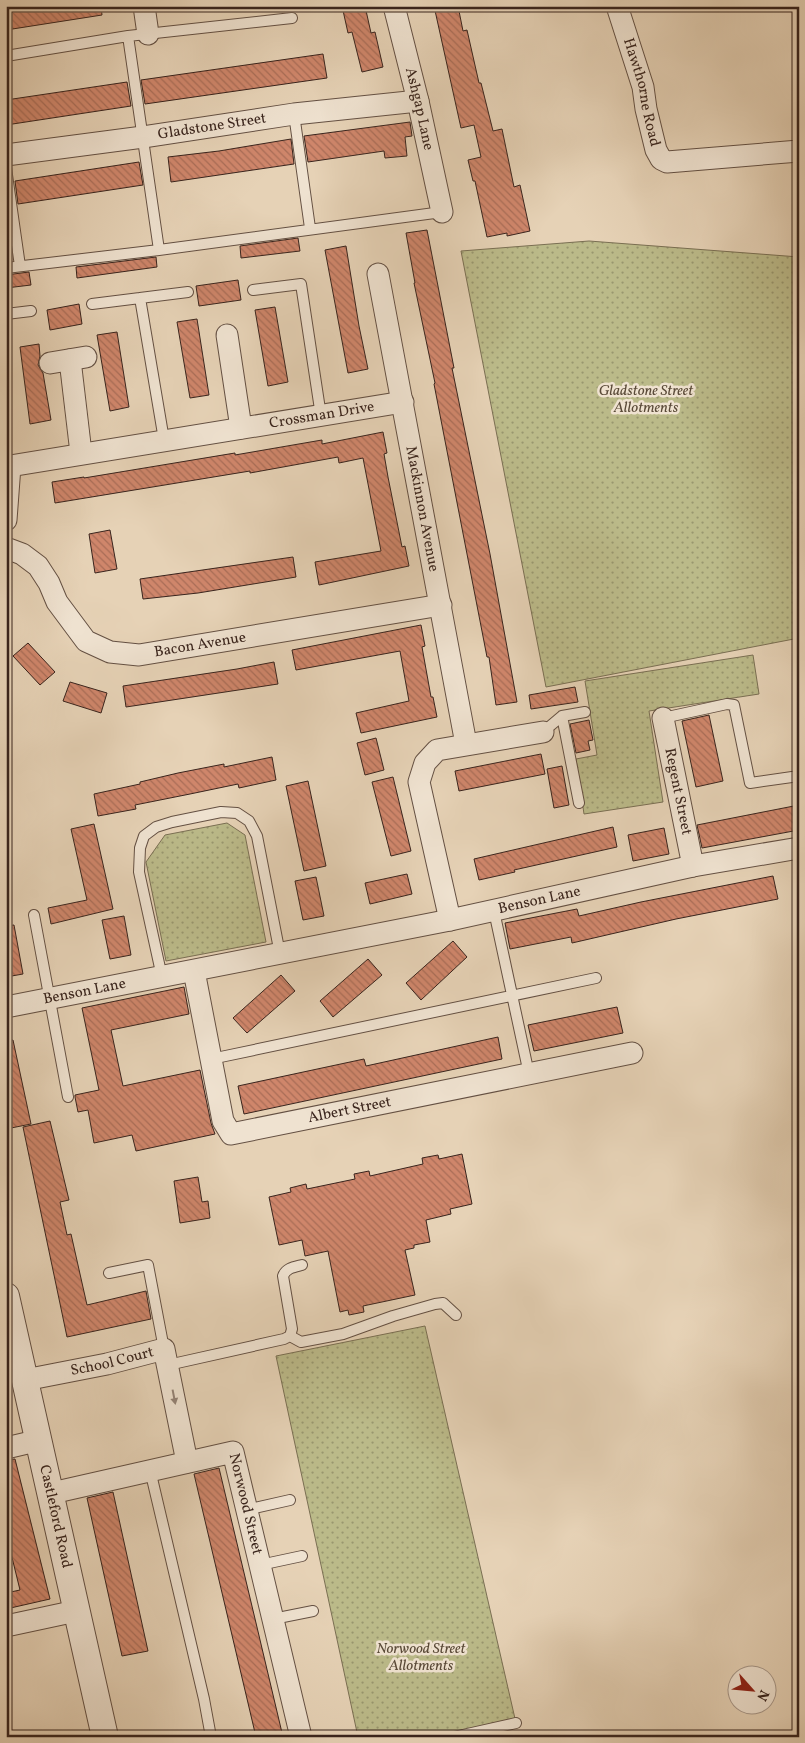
<svg xmlns="http://www.w3.org/2000/svg" width="805" height="1743" viewBox="0 0 805 1743" font-family="Vollkorn,serif">
<style>
.green{fill:url(#green-dots);stroke:#7a6f53}
.building{fill:url(#building-back-hatch);stroke:#39241d}
.lines{fill:none;stroke-linecap:round;stroke-linejoin:round}
.service-casing{stroke:#645043;stroke-width:12}
.minor-casing{stroke:#645043;stroke-width:23}
.tertiary-casing{stroke:#645043;stroke-width:28}
.service{stroke:#efe2d0;stroke-width:10}
.minor{stroke:#efe2d0;stroke-width:21}
.tertiary{stroke:#efe2d0;stroke-width:26}
.oneway{fill:#948376}
.labels{text-anchor:middle;dominant-baseline:central;stroke-width:5;stroke-linejoin:round;paint-order:stroke}
.street-label{font-size:15px;fill:#39241d;stroke:#efe2d0}
.park-label{font-size:15px;font-style:italic;fill:#5a4a38;stroke:#efe2d0}
</style>
<defs>
<pattern id="green-dots" width="8" height="8" patternUnits="userSpaceOnUse" patternTransform="scale(1.25)"><rect width="8" height="8" fill="#bbba89"/><path d="M2 2h.1M6 6h.1" fill="none" stroke="#99976f" stroke-width="1.8" stroke-linecap="round"/></pattern>
<pattern id="building-back-hatch" width="6" height="6" patternUnits="userSpaceOnUse" patternTransform="scale(1.25)"><rect width="6" height="6" fill="#cf866b"/><path d="M-1 5l2 2M0 0l6 6M5-1l2 2" fill="none" stroke="#a96d57"/></pattern>
</defs>
<rect width="100%" height="100%" fill="#e6d2b6"/>
<filter id="stains"><feTurbulence type="fractalNoise" baseFrequency=".004" numOctaves="4"/><feColorMatrix values="0 0 0 0 .2 0 0 0 0 .09 0 0 0 0 .02 0 0 0 .5 -.17"/></filter>
<radialGradient id="worn" r=".72"><stop offset=".6" stop-color="#630" stop-opacity="0"/><stop offset="1" stop-color="#630" stop-opacity=".3"/></radialGradient>
<path class="green" d="M589 241 799 257V638L546 687 461 251Z
M753 655 759 694 649 711 663 802 584 814 576 759 597 755 585 681Z
M227 823 245 835 266 942 166 961 146 862 165 835Z
M425 1326 516 1723 454 1737H358L276 1356Z"/>
<path class="building" d="M6 6H101L102 15 6 30Z
M342 6H365L371 33 375 32 383 67 362 72 352 32 348 33Z
M434 6H458L463 31 467 30 479 83H481L493 131 502 129 514 187 520 185 530 231 507 236V233L487 237 475 181H473L468 160 481 157 474 125 461 128Z
M323 54 327 78 145 104 141 80Z
M127 82 131 106 6 125V100Z
M410 122 412 136 405 137 407 156 385 158 384 151 308 162 304 136Z
M291 139 294 164 171 182 168 157 219 151Z
M139 162 143 185 18 204 15 181Z
M427 230 454 368H452L490 554 517 702 496 705 489 657H487L434 384 435 383 414 283H415L406 233Z
M298 238 300 251 241 258 240 246Z
M346 246 359 326 368 369 348 373 325 250Z
M156 257 157 267 77 278 76 267Z
M29 272 31 285 6 288V275Z
M238 280 241 300 199 306 196 286Z
M79 304 82 324 50 330 47 310Z
M275 307 288 382 268 386 255 310Z
M197 319 209 395 190 398 177 322Z
M117 332 129 407 110 411 97 335Z
M39 344 40 356 38 365 43 373 51 420 30 424 20 347Z
M383 432 387 453 384 454 388 477 402 547 405 546 409 566 319 585 315 562 381 551 363 458 339 463 338 457 250 473V471L55 503 52 482 84 477V478L235 453V455L322 440V444Z
M110 530 117 569 95 573 89 534Z
M293 557 296 577 198 593 143 599 140 579Z
M421 625 425 646 422 647 431 697H433L437 717 361 733 356 713 409 701 400 651 296 670 292 650Z
M28 643 55 672 40 685 13 656Z
M274 662 278 684 126 707 123 686 237 669Z
M70 682 107 693 101 713 63 701Z
M575 687 578 702 531 709 529 695Z
M709 715 723 781 696 787 682 721Z
M589 720 593 740 588 741 590 750 576 753 570 724Z
M376 738 384 770 365 775 357 743Z
M541 754 545 774 459 791 455 771Z
M272 757 276 780 239 788 238 784 190 794 135 805 136 809 98 816 94 794 140 784V782L178 773 224 764V767Z
M562 766 569 805 554 808 547 769Z
M393 777 411 851 391 856 372 782Z
M308 781 326 866 304 871 286 786Z
M799 805V830L702 848 697 825Z
M94 824 113 909 51 924 48 908 87 900 71 829Z
M613 827 617 847 514 870 515 872 479 880 474 859Z
M664 828 669 854 633 861 628 835Z
M407 874 412 894 370 904 365 883Z
M773 876 778 899 676 919 572 943 571 937 510 949 505 923 577 909 579 916 641 902Z
M316 877 324 916 303 920 295 881Z
M124 916 131 955 110 959 102 920Z
M14 925 23 974 6 977V926Z
M453 941 467 957 421 1000 406 983Z
M368 959 382 975 333 1017 320 1001Z
M281 975 295 991 247 1033 233 1018Z
M184 987 189 1014 111 1030 123 1086 200 1070 211 1123 215 1134 136 1151 132 1135 94 1143 88 1110 78 1112 75 1097V1095L99 1090 82 1008Z
M617 1007 623 1033 534 1051 528 1025Z
M498 1037 502 1059 244 1114 238 1086 364 1059 366 1066Z
M13 1040 31 1124 6 1129V1041Z
M50 1121 69 1200 60 1202 67 1235 71 1234 87 1305 146 1291 151 1319 67 1337 23 1127Z
M462 1154 472 1204 450 1209 451 1214 426 1220 430 1242 414 1245V1248L405 1250 415 1295 363 1306 364 1312 349 1315 348 1310 340 1312 328 1251 305 1256 302 1240 279 1245 269 1197 291 1192 290 1188 306 1184 307 1189 355 1179 354 1174 369 1171 370 1176 423 1164 422 1158 438 1155 439 1159Z
M198 1177 202 1202 208 1201 210 1218 180 1223 174 1181Z
M15 1459 50 1599 6 1609V1593L20 1590 6 1533V1460Z
M219 1468 256 1623 283 1737H256L252 1720 194 1474Z
M113 1492 148 1651 122 1656 87 1498Z"/>
<g class="lines">
<g class="service-casing">
<path id="service" d="M128 36 159 250
M6 56 128 36 292 18
M294 114 310 228
M6 168 20 266
M6 268 159 250 442 212
M253 290 301 284 321 416
M140 298 164 440
M92 304 188 292
M6 314 31 311
M562 716 579 803
M663 718 727 704 734 705 750 783 799 776
M543 732 562 716 585 712
M494 911 529 1074
M34 915 68 1097
M162 977 139 872 140 848 144 836 156 827 172 822 221 812 237 813 249 821 257 836 280 954
M211 1059 596 978
M109 1273 148 1265 164 1349
M290 1336 301 1342 343 1334 393 1316 435 1304 443 1303 456 1315
M168 1365 284 1339 290 1336 292 1329 283 1276C286 1268 294 1267 302 1265
M150 1470 204 1699 211 1737
M246 1510 290 1500
M260 1565 302 1556
M273 1619 313 1611
M454 1737 516 1723"/>
</g>
<g class="minor-casing">
<g id="minor">
<path d="M144 6 148 34"/>
<path id="s1" d="M394 6 418 101 442 212"/>
<path id="s2" d="M617 6 643 87 646 109 656 150 661 159 667 162 799 151"/>
<path id="s3" d="M6 155 143 137 294 114 418 101"/>
<path id="s4" d="M378 274 466 744"/>
<path d="M227 335 241 428"/>
<path d="M70 360 81 453"/>
<path d="M50 363 86 357"/>
<path id="s5" d="M6 520 10 466 403 402"/>
<path id="s6" d="M6 548 22 554 38 566 49 583 57 602 86 641 110 652 139 655 441 605"/>
<path id="s7" d="M663 718 693 866"/>
<path d="M450 920 419 782 425 763 437 750 543 732"/>
<path id="s8" d="M194 971 223 1121 231 1134 632 1053"/>
<path id="s9" d="M6 1007 450 920 693 866 799 848"/>
<path id="s10" d="M25 1380 107 1364 164 1349 187 1462"/>
<path d="M6 1448 40 1440"/>
<path id="s11" d="M52 1493 233 1452 301 1737"/>
<path d="M6 1626 76 1611"/>
</g>
</g>
<g class="tertiary-casing">
<g id="tertiary">
<path id="s12" d="M6 1296 105 1737"/>
</g>
</g>
<use href="#service" class="service"/>
<use href="#minor" class="minor"/>
<use href="#tertiary" class="tertiary"/>
</g>
<defs><path id="oneway-solid" d="M-6-.8H1V-3.2L6.5 0L1 3.2V.8H-6Z" transform="scale(1.25)"/></defs>
<use class="oneway" href="#oneway-solid" transform="translate(174 1397) rotate(79)"/>
<g class="labels">
<g class="street-label">
<text stroke="none"><textPath href="#s2" startOffset="90">Hawthorne Road</textPath></text>
<text stroke="none"><textPath href="#s1" startOffset="106">Ashgap Lane</textPath></text>
<text stroke="none"><textPath href="#s3" startOffset="208">Gladstone Street</textPath></text>
<text stroke="none"><textPath href="#s5" startOffset="370">Crossman Drive</textPath></text>
<text stroke="none"><textPath href="#s4" startOffset="239">Mackinnon Avenue</textPath></text>
<text stroke="none"><textPath href="#s6" startOffset="244">Bacon Avenue</textPath></text>
<text stroke="none"><textPath href="#s7" startOffset="75">Regent Street</textPath></text>
<text stroke="none"><textPath href="#s9" startOffset="544">Benson Lane</textPath></text>
<text stroke="none"><textPath href="#s9" startOffset="80">Benson Lane</textPath></text>
<text stroke="none"><textPath href="#s8" startOffset="289">Albert Street</textPath></text>
<text stroke="none"><textPath href="#s10" startOffset="89">School Court</textPath></text>
<text stroke="none"><textPath href="#s11" startOffset="239">Norwood Street</textPath></text>
<text stroke="none"><textPath href="#s12" startOffset="226">Castleford Road</textPath></text>
</g>
<g class="park-label">
<text x="646" y="391">Gladstone Street<tspan x="646" dy="17">Allotments</tspan></text>
<text x="421" y="1649">Norwood Street<tspan x="421" dy="17">Allotments</tspan></text>
</g>
</g>
<rect width="805" height="1743" fill="none" stroke="#e6d2b6" stroke-width="25"/>
<rect x="8" y="8" width="790" height="1728" fill="none" stroke="#39241d" stroke-width="2.5"/>
<rect x="12" y="12" width="780" height="1718" fill="none" stroke="#39241d"/>
<g transform="translate(752 1690) rotate(117)"><circle r="24" fill="#efe2d0" stroke="#a69688"/>
<path d="M0-4L9 19L0 12L-9 19Z" fill="#8f2418"/>
<text y="-8" font-size="14" font-weight="bold" text-anchor="middle" fill="#39241d">N</text>
</g>
<rect width="100%" height="100%" filter="url(#stains)"/>
<rect width="100%" height="100%" fill="url(#worn)"/>
</svg>
